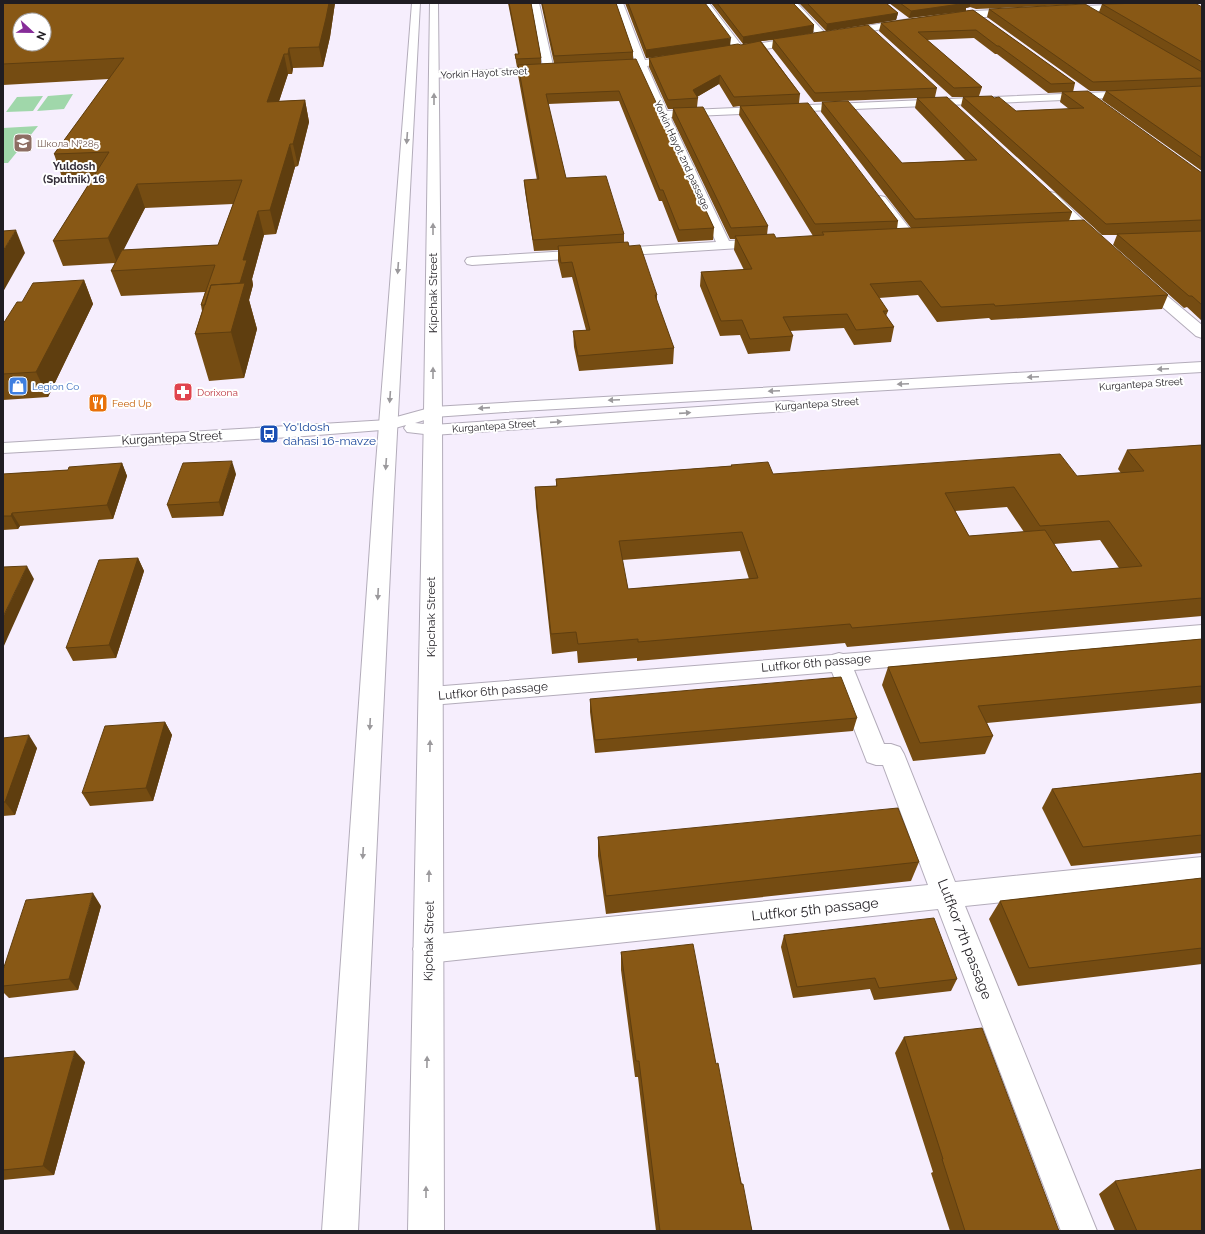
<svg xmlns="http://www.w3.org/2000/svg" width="1205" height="1234" viewBox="0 0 1205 1234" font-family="Raleway,sans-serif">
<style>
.green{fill:#a0d7aa}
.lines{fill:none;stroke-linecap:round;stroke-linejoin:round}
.minor-casing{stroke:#b3acba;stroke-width:2}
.tertiary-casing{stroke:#b3acba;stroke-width:2}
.secondary-casing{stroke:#b3acba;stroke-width:2}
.primary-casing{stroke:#b3acba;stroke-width:2}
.minor{fill:#fff;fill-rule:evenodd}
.tertiary{fill:#fff;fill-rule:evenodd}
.secondary{fill:#fff;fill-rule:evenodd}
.primary{fill:#fff;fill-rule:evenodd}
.wall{fill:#754c12;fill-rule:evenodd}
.shaded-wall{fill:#5f3e0f}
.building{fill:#885815;stroke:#5f3e0f;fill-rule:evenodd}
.oneway{fill:#9b999c}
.labels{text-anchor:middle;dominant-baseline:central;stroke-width:4;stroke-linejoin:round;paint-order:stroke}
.far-street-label{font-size:10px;fill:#201d22;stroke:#fff}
.far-education-label{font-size:10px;fill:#785e54;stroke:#fff;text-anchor:start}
.far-shop-label{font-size:10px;fill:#366cbe;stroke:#fff;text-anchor:start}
.far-health-label{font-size:10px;fill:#be3a42;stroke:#fff;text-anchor:start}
.far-food-label{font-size:10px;fill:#c56008;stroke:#fff;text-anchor:start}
.far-neighbourhood-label{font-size:11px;font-weight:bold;fill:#332d38;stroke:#fff}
.street-label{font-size:12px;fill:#201d22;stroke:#fff}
.transit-label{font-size:12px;fill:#164399;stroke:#fff;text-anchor:start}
.near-street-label{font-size:14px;fill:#201d22;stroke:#fff}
</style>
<rect width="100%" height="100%" fill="#f6eefd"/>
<path class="green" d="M73 94 64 109 37 111 48 96Z
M43 96 33 111 6 112 17 97Z
M38 126 8 163H3V128Z"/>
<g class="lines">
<g class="minor-casing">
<path id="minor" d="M531 3H539L554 70 553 72 430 78 429 76 434 73 543 67Z
M615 3H623L645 60 680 55 685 58 680 61 647 66 667 111 1133 91 1138 94 1133 97 670 117 729 241 765 239 770 240 772 243 770 246 472 265 467 264 465 261 467 258 472 257 716 242 637 67 608 69 603 66 608 63 635 61Z
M701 3H709L742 46 802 37 807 40 802 43 740 53 732 52 730 50 733 48Z
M788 3H797L826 34 828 36 826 38H820Z
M1130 4 1133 5 1134 7 1133 9 1063 13 1059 10 1063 7Z
M1018 9 1022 12 1021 14 949 20 945 17C952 10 1005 10 1018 9Z
M909 19 913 22 912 24 842 36 837 33 842 30Z
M1050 192 1055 193 1102 239 1104 242 1102 245 1097 246 1092 245 1045 199 1044 196 1045 193Z
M880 196 885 197 914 234 916 237 914 240H904L874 200 875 197Z
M1142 278 1147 279 1202 325V338L1196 336 1137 285 1135 282 1137 279Z
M1202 625V641L854 670 884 744H891L900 747 904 754 955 882 1202 857V881L965 906 1097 1231H1061L938 909 428 963 418 959 413 949 418 939 428 935 928 885 883 765H876L867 762 832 672 431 705 423 702 419 696 423 690 431 687 832 655 839 653 843 654Z"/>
</g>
<g class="tertiary-casing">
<path id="tertiary" d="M388 420 394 421 397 425 394 429 292 437 3 453V443Z"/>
</g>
<g class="secondary-casing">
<path id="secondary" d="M1202 362V372L505 412 434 417 415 423 433 425 788 401 794 402 797 406 794 410 788 411 433 435 407 432 404 428 406 425 388 430 382 429 379 425 382 421 433 407Z"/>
</g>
<g class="primary-casing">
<path id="primary" d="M412 3H420L394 489 358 1231H322L374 489Z
M430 3H438L442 412 444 1231H408L424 412Z"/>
</g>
<use href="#minor" class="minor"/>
<use href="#tertiary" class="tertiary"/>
<use href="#secondary" class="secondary"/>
<use href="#primary" class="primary"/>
</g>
<path class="wall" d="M3 3H335L330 37 323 67 293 68 292 74H288L279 101 305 100 309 122 298 166 295 167 276 234 264 235 252 279 253 285 249 300 257 329 244 378 209 381 195 334 202 311 201 305 205 292 121 296 111 271 115 263 63 266 53 241 94 176 62 177 54 154 109 79 3 85ZM233 204 218 245 123 250 145 208Z
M508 3H531L541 58V64L554 63 541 3H616L633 52V59L714 228 713 240 678 242 662 201H659L619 101 548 104 566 178 624 234V242L629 246 657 295V302L674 348 673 364 579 371 574 347 573 331 586 330 572 277 562 278 558 261V250L534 251 525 191 524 180H537L518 75V67H517L516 62 515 54H518Z
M625 3H705L730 46 741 45 751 43 743 44 711 3H793L814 25 813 33 784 38 937 88 935 97 1072 212 1069 221 1168 295 1162 309 991 320 989 318 937 322 918 295 879 298 888 311 886 316 894 327 891 342 854 345 844 328 790 331 793 336 790 351 748 354 740 335 720 336 700 286 701 272 744 270 734 250 735 239H730L672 118 673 109H668L649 67V58L674 54 646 58ZM773 40 772 48 814 102 917 98 915 108 965 160 902 163 822 102 821 112 911 228 897 229 898 221 799 103 800 94 761 41ZM719 84 733 107 740 106 739 115 813 236H821L776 238 767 235 768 226 697 107 698 98 697 97Z
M799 3H886L898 13 896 20 826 31Z
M889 3H1113L976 9 970 7 966 8V11L909 18Z
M1102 4 1202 7V171L1102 100 1106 91H1090L987 17 989 9 1099 12Z
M973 10 1075 83 1073 92 1048 93 997 54H995L974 38 927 40 982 87 979 96 994 98 1016 111 1069 109 1060 102 1062 92 1202 173V321L1187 307 1184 308 1113 245 1117 235H1102L961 106 963 97H952L879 31 881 23Z
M84 280 93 304 48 397 3 400V324Z
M1202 445V616L847 647 845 643 637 661V658L578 663 577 651 552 654 536 507 535 487 556 486V479L731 466V465L773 474 1077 476 1121 473 1118 469 1127 450ZM1007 507 1024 532 969 536 955 511ZM1100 540 1119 568 1072 572 1054 544ZM740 551 749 579 628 589 622 560Z
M122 463 127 476 113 519 20 526 18 529 3 530V474L68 470Z
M236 474 223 516 172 518 167 505Z
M138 558 144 571 116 658 73 661 66 648Z
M1202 639V703L987 723 993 736 985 754 913 761 882 685 888 667Z
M590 699 857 718 853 731 595 753 590 712Z
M165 722 172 735 153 801 90 806 82 793Z
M3 738 37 748 15 815 3 816Z
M1202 773V853L1071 866 1042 808 1052 789Z
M598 837 919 862 911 881 606 914 598 856Z
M1202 878V964L1018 986 989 919 1000 901Z
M101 906 78 990 9 998 3 992V970Z
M784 935 957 979 951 991 874 1000 870 989 793 998 781 947Z
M621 952 716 1064 752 1231H656L638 1077H635L621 970Z
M904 1037 1059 1231H950L931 1173 933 1172 895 1053Z
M3 1058 85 1062 54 1175 3 1180Z
M1115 1181 1202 1231H1115L1099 1194Z"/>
<path class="shaded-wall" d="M329 3H335L330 37 323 67 319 47Z
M967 3H970V7L966 8V11L909 18 911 11Z
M898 13 896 20 826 31 827 24Z
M814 25 813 33 743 44V37Z
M731 38 730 46 646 58V50Z
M289 48 293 68 292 74 288 54Z
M284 54 288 74 272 123 267 102Z
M720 75 719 84 695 98 693 90Z
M305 100 309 122 298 166 293 144Z
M290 144 295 167 276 234 270 210Z
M137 184 145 208 117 263 108 238Z
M258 211 264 235 252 279 253 285 249 300 257 329 244 378 231 332 234 303 243 260Z
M16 230 25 253 3 292V251Z
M84 280 93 304 48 397 36 372Z
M232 461 236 474 223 516 219 502Z
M122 463 127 476 113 519 107 505Z
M12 513 20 526 18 529 11 516Z
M138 558 144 571 116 658 109 645Z
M27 566 34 579 3 648V617Z
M165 722 172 735 153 801 146 788Z
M29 735 37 748 15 815 5 802Z
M93 893 101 906 78 990 69 979Z
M75 1051 85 1062 54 1175 43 1166Z"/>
<path class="building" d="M3 3H329L326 18 319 47 289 48 288 54H284L267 102 305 100 293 144H290L270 210 258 211 243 260H247L240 283 211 285 205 305H201L215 265 111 271 122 250 218 245 242 180 137 184 108 238 53 241 109 152 54 154 124 58 3 64ZM20 20H44V44H20Z
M509 3H531L541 58 516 59 515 54H519Z
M542 3H616L633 52 554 56Z
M628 3H705L731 38 646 50Z
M717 3H793L814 25 743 37Z
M807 3H886L898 13 827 24Z
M900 3H967L911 11Z
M1147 3H1195L1202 7V62L1102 4Z
M1085 4 1202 72V78L1093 82 989 9Z
M973 10 1075 83 1051 84 999 46H997L976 30 918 32 982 87 954 88 881 23Z
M868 25 937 88 815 93 773 39Z
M760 41 800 94 734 97 720 75 693 90 698 98 668 100 649 58 738 44 741 45Z
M636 59 714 228 679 230 663 190H660L619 91 546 94 566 178 606 176 624 234 533 240 524 180 539 179 518 65Z
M1202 86V158L1106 91Z
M1088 91 1202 173V220L1106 224 963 97 992 96 994 98 999 97 1016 111 1084 108 1062 92Z
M947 97 1072 212 915 219 822 102 848 101 902 163 977 160 917 98Z
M808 103 898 221 815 224 740 106Z
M703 107 768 226 731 228 673 108Z
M1084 220 1168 295 995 306 994 304 941 307 921 281 870 284 888 311H883L894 327 856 330 847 314 783 317 793 336 750 339 742 320 721 321 701 272 752 269 735 236 774 234 776 238 824 235 822 232Z
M16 230 3 251V231Z
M1202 231V305L1192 296H1189L1117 234Z
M628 242 629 246 640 245 657 295H655L674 348 578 356 573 331 590 330 572 262 561 263 558 246Z
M84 280 36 372 3 374V324L17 302H22L33 283Z
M245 283 231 332 195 334 211 285Z
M1202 445V598L852 628 850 624 638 642V639L578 644 576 632 551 634 535 487 557 486 556 479 732 466 731 465 768 462 773 474 1060 454 1077 476 1144 471 1127 450ZM1014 487 1040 526 1109 521 1142 566 1072 572 1045 530 969 536 945 493ZM742 532 758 578 628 589 619 541Z
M232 461 219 502 167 505 183 463Z
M122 463 107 505 12 513 11 516H3V474L68 470 69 467Z
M138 558 109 645 66 648 99 560Z
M27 566 3 617V567Z
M1202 639V686L978 706 993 736 920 743 888 667Z
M841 677 857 718 595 740 590 699Z
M165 722 146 788 82 793 105 726Z
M29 735 5 802H3V738Z
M1202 773V835L1083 847 1052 789Z
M898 808 919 862 606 896 598 837Z
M1202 878V948L1029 968 1000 901Z
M93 893 69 979 3 986V970L26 900Z
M934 918 957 979 879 988 875 978 797 987 784 935Z
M693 944 716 1064 718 1063 741 1184H743L752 1231H660L639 1061H636L621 952Z
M982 1028 1059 1231H965L942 1159H943L904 1037Z
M75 1051 43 1166 3 1170V1058Z
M1202 1169V1231H1137L1115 1181Z"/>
<defs><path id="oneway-solid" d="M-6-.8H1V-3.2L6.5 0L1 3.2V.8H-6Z"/></defs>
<g class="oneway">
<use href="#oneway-solid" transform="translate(434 99) rotate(-90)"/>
<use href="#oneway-solid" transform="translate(407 138) rotate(94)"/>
<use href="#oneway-solid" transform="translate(433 229) rotate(-90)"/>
<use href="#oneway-solid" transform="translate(398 268) rotate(94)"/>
<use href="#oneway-solid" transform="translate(1163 369) rotate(177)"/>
<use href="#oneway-solid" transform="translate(433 373) rotate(-90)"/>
<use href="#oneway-solid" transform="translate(1033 377) rotate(177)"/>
<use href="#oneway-solid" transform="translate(903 384) rotate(177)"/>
<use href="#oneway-solid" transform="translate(774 391) rotate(177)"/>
<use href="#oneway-solid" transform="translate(390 397) rotate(94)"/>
<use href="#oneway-solid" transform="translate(614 400) rotate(177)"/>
<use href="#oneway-solid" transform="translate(484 408) rotate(176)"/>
<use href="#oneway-solid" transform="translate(685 413) rotate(-4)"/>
<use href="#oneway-solid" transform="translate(556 422) rotate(-4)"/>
<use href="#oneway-solid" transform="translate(386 464) rotate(94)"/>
<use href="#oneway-solid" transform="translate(378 594) rotate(93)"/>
<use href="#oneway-solid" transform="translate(370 724) rotate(93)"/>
<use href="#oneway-solid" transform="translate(430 746) rotate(-89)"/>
<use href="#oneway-solid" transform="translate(363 853) rotate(93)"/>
<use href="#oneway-solid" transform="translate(429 876) rotate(-89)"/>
<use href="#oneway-solid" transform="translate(427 1062) rotate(-89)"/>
<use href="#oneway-solid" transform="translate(426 1192) rotate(-90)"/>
</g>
<defs>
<g id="school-square" transform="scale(1)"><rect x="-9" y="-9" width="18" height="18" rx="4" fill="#8d6e63" stroke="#fff"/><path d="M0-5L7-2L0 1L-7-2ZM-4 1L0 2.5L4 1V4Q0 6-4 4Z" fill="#fff"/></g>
<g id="shop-square" transform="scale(1)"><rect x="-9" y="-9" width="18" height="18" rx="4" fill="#3f7fe0" stroke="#fff"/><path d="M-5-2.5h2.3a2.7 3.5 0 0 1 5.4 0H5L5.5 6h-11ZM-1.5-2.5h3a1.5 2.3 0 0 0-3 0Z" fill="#fff"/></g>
<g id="pharmacy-square" transform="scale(1)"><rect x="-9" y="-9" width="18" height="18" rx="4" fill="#e0444e" stroke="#fff"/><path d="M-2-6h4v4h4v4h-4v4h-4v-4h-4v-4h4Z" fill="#fff"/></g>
<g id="restaurant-square" transform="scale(1)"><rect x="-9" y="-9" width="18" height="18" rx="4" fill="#e8710a" stroke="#fff"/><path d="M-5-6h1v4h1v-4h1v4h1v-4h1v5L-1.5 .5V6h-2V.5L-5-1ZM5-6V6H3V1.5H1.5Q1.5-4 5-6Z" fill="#fff"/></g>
<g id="bus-square" transform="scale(1)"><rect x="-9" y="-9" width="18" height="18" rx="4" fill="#1a4fb4" stroke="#fff"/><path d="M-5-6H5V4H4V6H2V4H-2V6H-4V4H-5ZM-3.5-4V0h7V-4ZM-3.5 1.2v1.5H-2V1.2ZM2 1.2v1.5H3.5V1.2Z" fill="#fff"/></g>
</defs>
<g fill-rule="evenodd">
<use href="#school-square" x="23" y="143"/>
<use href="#shop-square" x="18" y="386"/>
<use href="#pharmacy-square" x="183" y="392"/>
<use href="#restaurant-square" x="98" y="403"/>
<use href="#bus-square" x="269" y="434"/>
</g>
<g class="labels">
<g class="far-street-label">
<text transform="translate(484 73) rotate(-3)">Yorkin Hayot street</text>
<text transform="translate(682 155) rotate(65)">Yorkin Hayot 2nd passage</text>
<text transform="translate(1141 384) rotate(-4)">Kurgantepa Street</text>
<text transform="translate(817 404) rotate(-4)">Kurgantepa Street</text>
<text transform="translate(494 426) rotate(-4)">Kurgantepa Street</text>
</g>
<g class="far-education-label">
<text x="37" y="143">Школа №285</text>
</g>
<g class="far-shop-label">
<text x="32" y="386">Legion Co</text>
</g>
<g class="far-health-label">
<text x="197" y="392">Dorixona</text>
</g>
<g class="far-food-label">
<text x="112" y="403">Feed Up</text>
</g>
<g class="far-neighbourhood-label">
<text x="74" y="166">Yuldosh<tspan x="74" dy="13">(Sputnik) 16</tspan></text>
</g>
<g class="street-label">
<text transform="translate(433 293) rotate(-90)">Kipchak Street</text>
<text transform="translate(172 438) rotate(-3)">Kurgantepa Street</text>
<text transform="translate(431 617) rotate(-90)">Kipchak Street</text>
<text transform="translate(816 663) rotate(-5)">Lutfkor 6th passage</text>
<text transform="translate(493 691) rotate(-5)">Lutfkor 6th passage</text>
<text transform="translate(429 941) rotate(-89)">Kipchak Street</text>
</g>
<g class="transit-label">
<text x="283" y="427">Yo'ldosh<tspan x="283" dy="14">dahasi 16-mavze</tspan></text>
</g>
<g class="near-street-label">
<text transform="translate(815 909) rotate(-6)">Lutfkor 5th passage</text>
<text transform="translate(965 939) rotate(69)">Lutfkor 7th passage</text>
</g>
</g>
<rect width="1205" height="1234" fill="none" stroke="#201d22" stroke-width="8"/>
<g transform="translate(32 32) rotate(112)"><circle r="19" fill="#ffffff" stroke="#a6a5a7"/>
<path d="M0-3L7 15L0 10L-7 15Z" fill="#862c98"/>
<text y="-6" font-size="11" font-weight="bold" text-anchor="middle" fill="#201d22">N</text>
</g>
</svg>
